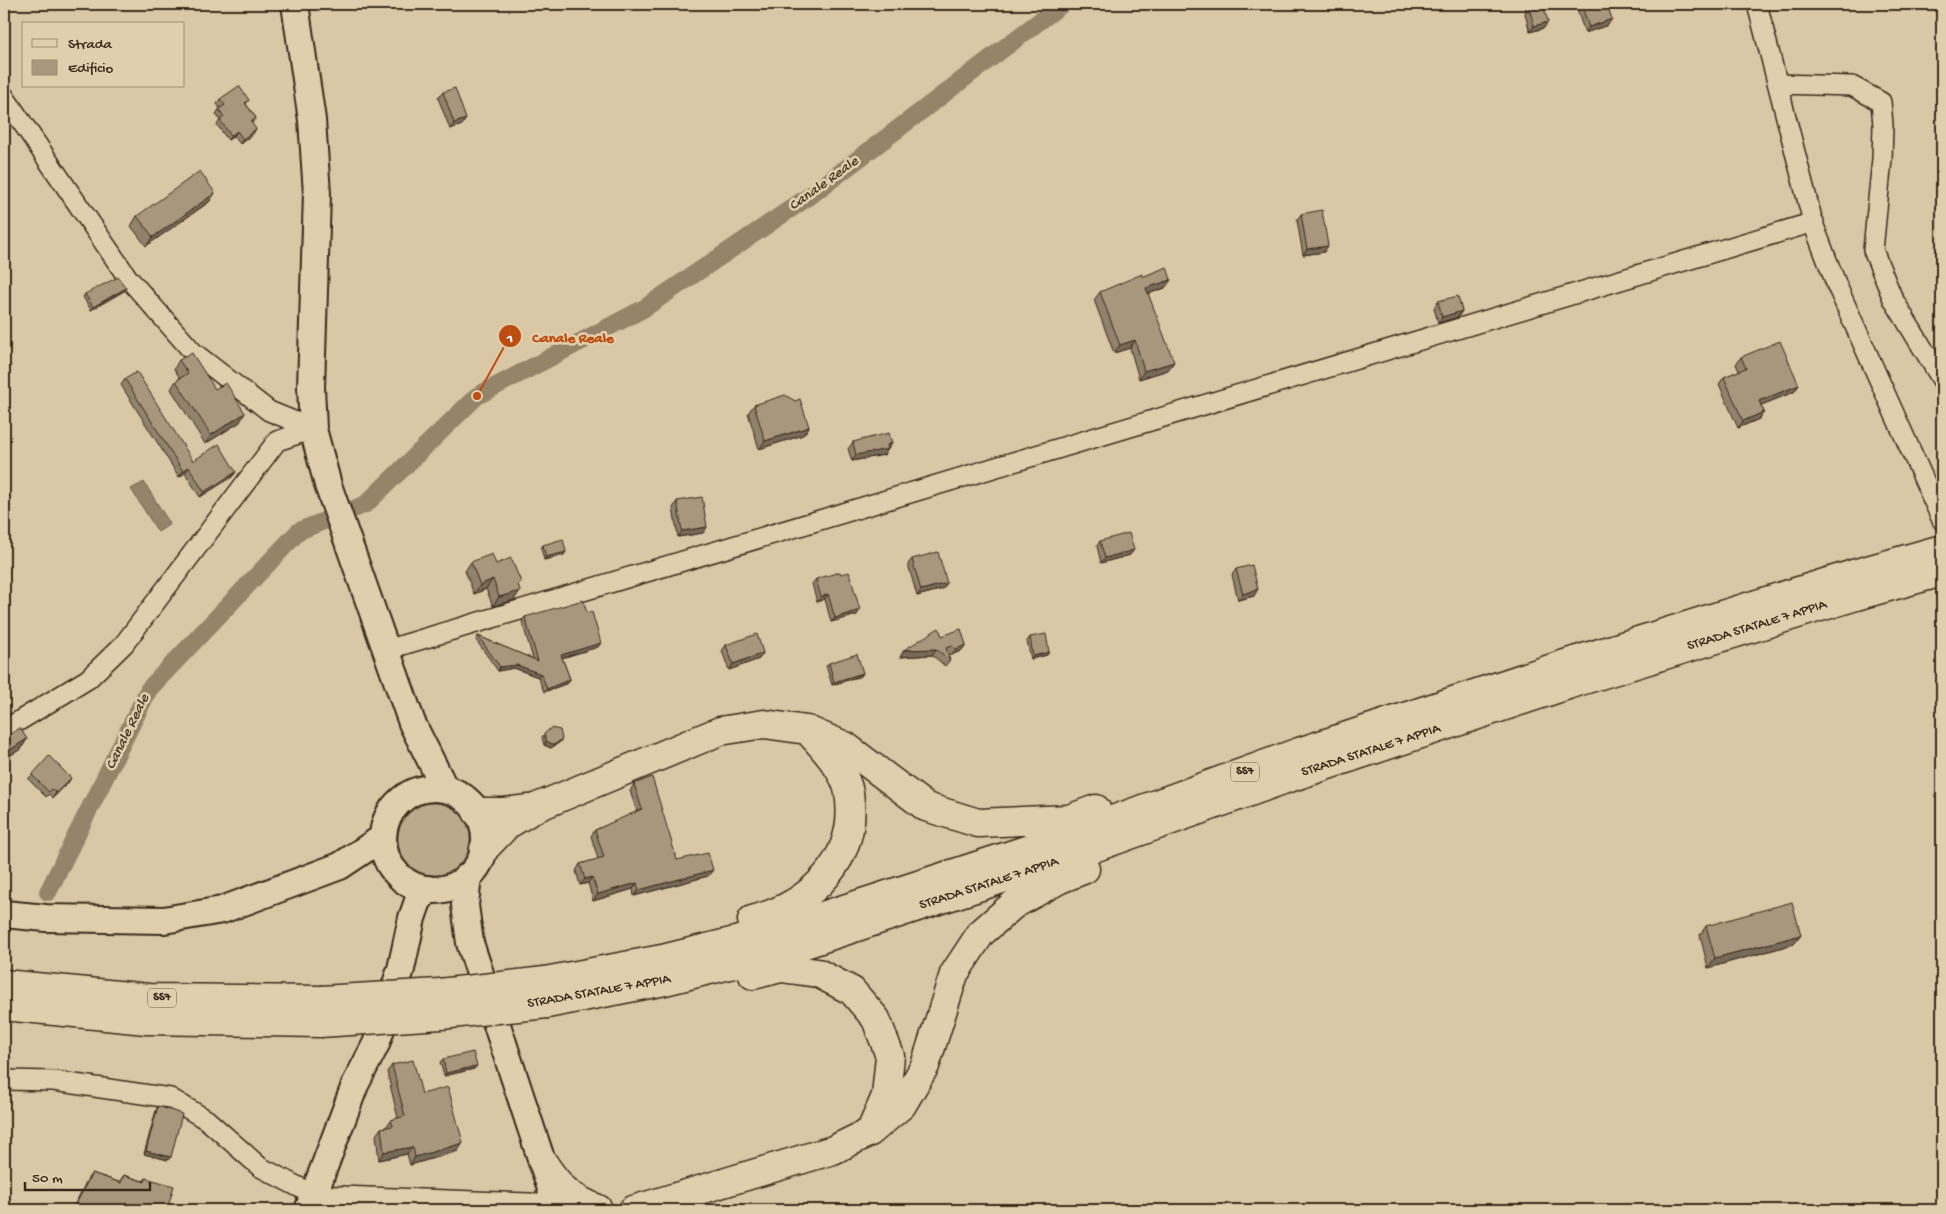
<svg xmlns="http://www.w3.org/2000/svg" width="1946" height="1214" viewBox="0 0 1946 1214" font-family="'Gochi Hand',sans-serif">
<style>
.green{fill:#bdaa8d;stroke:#7c6a56}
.water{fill:#95836a;stroke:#715f4c}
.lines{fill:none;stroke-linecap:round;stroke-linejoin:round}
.canal{stroke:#95836a;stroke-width:18}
.street-casing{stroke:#3b2a1e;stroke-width:22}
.secondary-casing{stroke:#3b2a1e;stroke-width:30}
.highway-casing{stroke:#3b2a1e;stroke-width:31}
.street{stroke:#e1ceac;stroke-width:19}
.secondary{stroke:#e1ceac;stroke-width:26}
.highway{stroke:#e1ceac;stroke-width:28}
.highway-bridge-casing{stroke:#3b2a1e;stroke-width:31;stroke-linecap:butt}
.highway-bridge{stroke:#e1ceac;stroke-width:28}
.wall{fill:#91826c;stroke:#3b2a1e}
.shaded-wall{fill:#766a58;stroke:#3b2a1e}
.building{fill:#a9977d;stroke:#3b2a1e}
.labels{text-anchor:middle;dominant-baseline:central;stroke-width:5;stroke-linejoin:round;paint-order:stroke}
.shield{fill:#e1ceac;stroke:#6d5b49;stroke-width:1}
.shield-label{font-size:12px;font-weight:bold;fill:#3b2a1e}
.street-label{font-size:14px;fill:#3b2a1e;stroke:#e1ceac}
.water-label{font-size:15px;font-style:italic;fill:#4d3c2d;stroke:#e1ceac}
.leader{fill:none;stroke:#bd4d10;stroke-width:2}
.callout-dot{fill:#bd4d10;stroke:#e1ceac;stroke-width:2}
.mark-label{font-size:15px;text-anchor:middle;font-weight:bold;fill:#fff}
.callout-label{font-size:15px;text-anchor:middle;font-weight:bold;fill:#bd4d10;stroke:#e1ceac;stroke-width:5;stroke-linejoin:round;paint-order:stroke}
</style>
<rect width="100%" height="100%" fill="#dac7a6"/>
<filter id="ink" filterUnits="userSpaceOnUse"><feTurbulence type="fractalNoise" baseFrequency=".02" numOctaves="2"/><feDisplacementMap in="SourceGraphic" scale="10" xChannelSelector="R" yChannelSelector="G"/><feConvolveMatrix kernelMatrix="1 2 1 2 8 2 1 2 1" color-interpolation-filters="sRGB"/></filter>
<g filter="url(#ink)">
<path class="green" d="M398 839a36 36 0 1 1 72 0a36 36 0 1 1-72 0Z"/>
<path class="water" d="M144 482 170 524 158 532 131 489Z"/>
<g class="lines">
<path class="canal" d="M48 892 149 689 299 531 366 504 477 396 643 309 811 195 1062 4"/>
<g class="street-casing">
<path id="street" d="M1757 4 1814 226 1837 286 1942 520
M1778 84 1852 86 1881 102 1883 125 1882 159 1873 250 1893 299 1942 380
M4 96 128 278 193 352 269 411 313 429
M386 650 1814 222
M4 730 88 679 124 644 277 441 313 429
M4 1080 54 1081 170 1098 207 1120 260 1167 314 1195 556 1204"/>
</g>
<g class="secondary-casing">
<path id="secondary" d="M295 4 312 120 317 194 311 387 313 429 328 485 412 723 445 789
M383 839a51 51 0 1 1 102 0a51 51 0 1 1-102 0Z
M468 876 465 905 470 943 558 1210
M4 914 46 918 164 920 222 910 340 866 382 838
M308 1210 355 1085 376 1044 401 969 412 918 418 901 428 889"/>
</g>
<g class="highway-casing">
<path id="highway" d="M477 812H504L529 809
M484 849 507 825 535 808 720 731 764 724 807 730 845 746 926 807 978 823 1069 819 1096 809
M752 920C811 905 860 858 849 793 846 772 825 750 812 735
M753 975 781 968 818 973 852 991 876 1019 890 1056 886 1096 873 1126
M545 981 662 959 776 931 1066 837 1299 752 1571 662 1850 575 1942 549
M4 984 149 998 321 1000
M547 1004 665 981 778 953 1063 859 1283 780 1577 682 1856 596 1942 572
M4 1006 146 1020 320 1023
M542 1161C560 1188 568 1197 598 1209
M633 1210 833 1150 870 1132 902 1105 925 1066 954 974 981 933 1013 905 1060 879 1085 869"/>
</g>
<use href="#street" class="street"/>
<use href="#secondary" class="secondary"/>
<use href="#highway" class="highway"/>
<g class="highway-bridge-casing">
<path id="highway-bridge" d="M321 1000 439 993 545 981
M320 1023 441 1015 547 1004"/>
</g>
<use href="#highway-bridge" class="highway-bridge"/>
</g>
<path class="wall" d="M1522 4H1543L1544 28 1530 32 1525 14 1526 8 1523 6Z
M1575 4H1607L1608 25 1585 33Z
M443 92 462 125 450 129 438 98Z
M220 99 249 100 246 104 256 118 252 123 253 134 240 144 234 136 228 140 217 125 220 120 216 114 220 108 217 104Z
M215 193 209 202 146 246 131 226 137 216Z
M1301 214 1324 252 1303 255 1297 220Z
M1142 277 1165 288 1148 294 1168 370 1139 379 1130 348 1114 353 1094 300 1100 292Z
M126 288 124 291 91 310 83 297 85 294Z
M1438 301 1462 311 1458 317 1438 323 1434 308Z
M1741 357 1799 385 1794 392 1761 405 1764 412 1759 419 1738 428 1719 384 1724 377 1739 371 1736 364Z
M179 360 215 389 240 422 205 444 171 389 176 381 180 378 174 369Z
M125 379 193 461 236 472 232 477 200 497 185 473 179 477 121 385Z
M795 401 809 427 803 435 759 449 748 413 754 405Z
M853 442 892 443 884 455 852 461 848 449Z
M677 501 707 527 703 533 678 537 673 508Z
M1100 541 1130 555 1101 563 1097 546Z
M543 545 564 555 544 560 541 548Z
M912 559 943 589 917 596 908 564Z
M471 562 496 564 519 586 514 600 493 606 486 589 474 594 465 571Z
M1236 569 1254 596 1238 600 1232 575Z
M816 579 857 615 831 622 825 599 817 602 812 584Z
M587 613 598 647 562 658 570 679 568 683 544 692 538 677 514 668 498 671 476 640 478 636 533 659 522 621 525 617Z
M942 636 961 651 951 655 947 653 950 660 945 666 932 655 900 657Z
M1030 637 1047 655 1031 659 1027 641Z
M726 645 763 653 759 659 729 670 722 651Z
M829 663 863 673 861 676 832 685 826 666Z
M544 734 560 742 551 748 544 745 542 737Z
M4 738 27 739 21 749 4 759Z
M32 775 68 783 53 798 49 794 46 797 28 779Z
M634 784 677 860 708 876 634 896 633 889 593 901 588 883 580 885 576 871 580 864 598 859 591 836 595 830 637 812 630 791Z
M1706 926 1801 935 1794 944 1708 968 1700 935Z
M443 1059 474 1069 444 1076 440 1062Z
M392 1065 422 1094 458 1151 410 1165 407 1154 379 1160 376 1135 381 1128 386 1127 391 1120 398 1118 387 1072Z
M158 1106 171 1157 168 1160 144 1154 156 1110Z
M92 1173 119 1182 124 1175 143 1181 146 1178 167 1210H72L88 1178Z"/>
<path class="shaded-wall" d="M1612 19 1608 25 1585 33 1589 27Z
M1548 22 1544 28 1530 32 1534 26Z
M466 119 462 125 450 129 454 123Z
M256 129 253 134 240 144 243 139Z
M237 131 234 136 228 140 231 136Z
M215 193 209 202 146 246 153 237Z
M1328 246 1324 252 1303 255 1307 249Z
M1171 280 1165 288 1141 296 1146 288Z
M126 288 124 291 91 310 93 307Z
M1462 311 1458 317 1438 323 1442 317Z
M1135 340 1130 348 1114 353 1120 345Z
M1174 362 1168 370 1139 379 1144 371Z
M1799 385 1794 392 1754 408 1759 401Z
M1764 412 1759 419 1738 428 1743 421Z
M245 413 240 422 205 444 211 435Z
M809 427 803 435 759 449 765 441Z
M892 443 884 455 852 461 856 455Z
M189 467 185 473 179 477 183 471Z
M236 472 232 477 200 497 204 492Z
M707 527 703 533 678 537 682 531Z
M1134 550 1130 555 1101 563 1105 558Z
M566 552 564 555 544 560 546 557Z
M493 579 486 589 474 594 480 585Z
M947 583 943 589 917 596 921 590Z
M1258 589 1254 596 1238 600 1243 594Z
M520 591 514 600 493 606 499 597Z
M828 594 825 599 817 602 821 597Z
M860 610 857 615 831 622 835 618Z
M601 643 598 647 558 659 561 655Z
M966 645 961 651 951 655 956 649Z
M936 649 932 655 900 657 904 650Z
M1049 652 1047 655 1031 659 1033 656Z
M763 653 759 659 729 670 733 664Z
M517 665 541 674 538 677 514 668 498 671 500 667Z
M863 673 861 676 832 685 834 682Z
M570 679 568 683 544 692 547 689Z
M27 739 21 749 4 759V756L8 751Z
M562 739 560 742 551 748 544 745 546 741Z
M71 778 68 783 53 798 56 793Z
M713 870 708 876 634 896 639 890Z
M592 877 588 883 580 885 585 879Z
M637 883 633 889 593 901 598 894Z
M1801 935 1794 944 1708 968 1715 958Z
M477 1066 474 1069 444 1076 446 1073Z
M463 1143 458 1151 410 1165 415 1157Z
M413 1147 407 1154 379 1160 384 1152Z
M146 1151 171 1157 168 1160 144 1154Z"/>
<path class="building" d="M1530 4H1543L1548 22 1534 26 1529 8Z
M1581 4H1607L1612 19 1589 27Z
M239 86 249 100 245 103 256 118 251 122 256 129 243 139 237 131 231 136 220 120 224 117 219 109 225 105 220 99Z
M455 88 466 119 454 123 443 92Z
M200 171 215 193 153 237 137 216Z
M1322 210 1328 246 1307 249 1301 214Z
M1167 267 1171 280 1146 288 1174 362 1144 371 1135 340 1120 345 1100 292 1142 274V277Z
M118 277 126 288 93 307 85 294Z
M1458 296 1462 311 1442 317 1438 301Z
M1780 341 1799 385 1759 401 1764 412 1743 421 1724 377 1746 368 1741 357Z
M192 353 215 389 226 383 245 413 211 435 176 381 188 373 179 360Z
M137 372 193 461 219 444 236 472 204 492 189 467 183 471 125 379Z
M785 395 795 401 800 399 809 427 765 441 754 405Z
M889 433 892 443 887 445 888 449 856 455 853 442Z
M702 497 707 527 682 531 677 501Z
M1129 533 1134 550 1105 558 1100 541Z
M563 539 566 552 546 557 543 545Z
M938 552 947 583 921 590 912 559Z
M492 554 496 564 511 558 521 582 518 584 520 591 499 597 493 579 480 585 471 562Z
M1252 565 1258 589 1243 594 1236 569Z
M840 572 841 574 849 572 860 610 835 618 828 594 821 597 816 579Z
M583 600 587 613 592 612 601 643 561 655 570 679 547 689 541 674 517 665 500 667 478 636 538 661 525 617Z
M939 628 942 636 961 629 966 645 956 649 951 646 946 648 950 660 936 649 904 650Z
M757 634 763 653 733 664 726 645Z
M1046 634 1049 652 1033 656 1030 637Z
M857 654 863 673 834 682 829 663Z
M20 728 27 739 8 751 4 745V738Z
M551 728 560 730 562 739 554 745 546 741 544 734Z
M49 756 71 778 56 793 52 789 49 792 32 775Z
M652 777 677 860 708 853 713 870 639 890 637 883 598 894 592 877 585 879 580 864 604 857 595 830 642 809 634 784Z
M1792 902 1801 935 1715 958 1706 926Z
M473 1052 477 1066 446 1073 443 1059Z
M413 1060 422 1094 448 1087 463 1143 415 1157 413 1147 384 1152 381 1128 393 1126 391 1120 405 1116 392 1065Z
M158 1106 182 1114 171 1157 146 1151Z
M92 1173 121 1183 124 1175 145 1182 146 1178 174 1186 167 1210H73Z"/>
</g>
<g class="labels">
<g class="shield">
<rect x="1231" y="762.5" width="28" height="19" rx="4"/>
<rect x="148" y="988.5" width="28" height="19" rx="4"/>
</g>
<g class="shield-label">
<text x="1245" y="772">SS7</text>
<text x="162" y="998">SS7</text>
</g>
<g class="street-label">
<text transform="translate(1757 626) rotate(-17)">STRADA STATALE 7 APPIA</text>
<text transform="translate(1371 751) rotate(-18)">STRADA STATALE 7 APPIA</text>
<text transform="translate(989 884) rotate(-18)">STRADA STATALE 7 APPIA</text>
<text transform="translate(599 992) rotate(-10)">STRADA STATALE 7 APPIA</text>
</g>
<g class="water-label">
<text transform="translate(824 184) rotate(-36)">Canale Reale</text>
<text transform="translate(128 732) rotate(-64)">Canale Reale</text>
</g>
</g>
<path class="leader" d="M477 396L510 336"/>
<g class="callout-dot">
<circle cx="477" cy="396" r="5"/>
<circle cx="510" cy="336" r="12"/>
</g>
<g class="mark-label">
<text x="510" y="342">1</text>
</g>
<g class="callout-label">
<text x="573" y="342">Canale Reale</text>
</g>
<rect width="1946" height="1214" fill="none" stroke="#e1ceac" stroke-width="20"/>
<rect x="10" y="10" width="1926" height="1194" fill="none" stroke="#3b2a1e" stroke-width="2" filter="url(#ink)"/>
<rect x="22" y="22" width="162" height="65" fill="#e1ceac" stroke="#9f8c73"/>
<rect x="32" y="39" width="25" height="8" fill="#e1ceac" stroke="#9f8c73"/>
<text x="68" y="48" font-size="15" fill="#3b2a1e">Strada</text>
<rect x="32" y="60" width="25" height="15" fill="#a9977d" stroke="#9f8c73"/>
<text x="68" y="72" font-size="15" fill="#3b2a1e">Edificio</text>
<path d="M25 1182v8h125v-8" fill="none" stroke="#3b2a1e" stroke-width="2.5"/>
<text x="32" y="1182" font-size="15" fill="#3b2a1e" stroke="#e1ceac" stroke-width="4" paint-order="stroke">50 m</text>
</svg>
